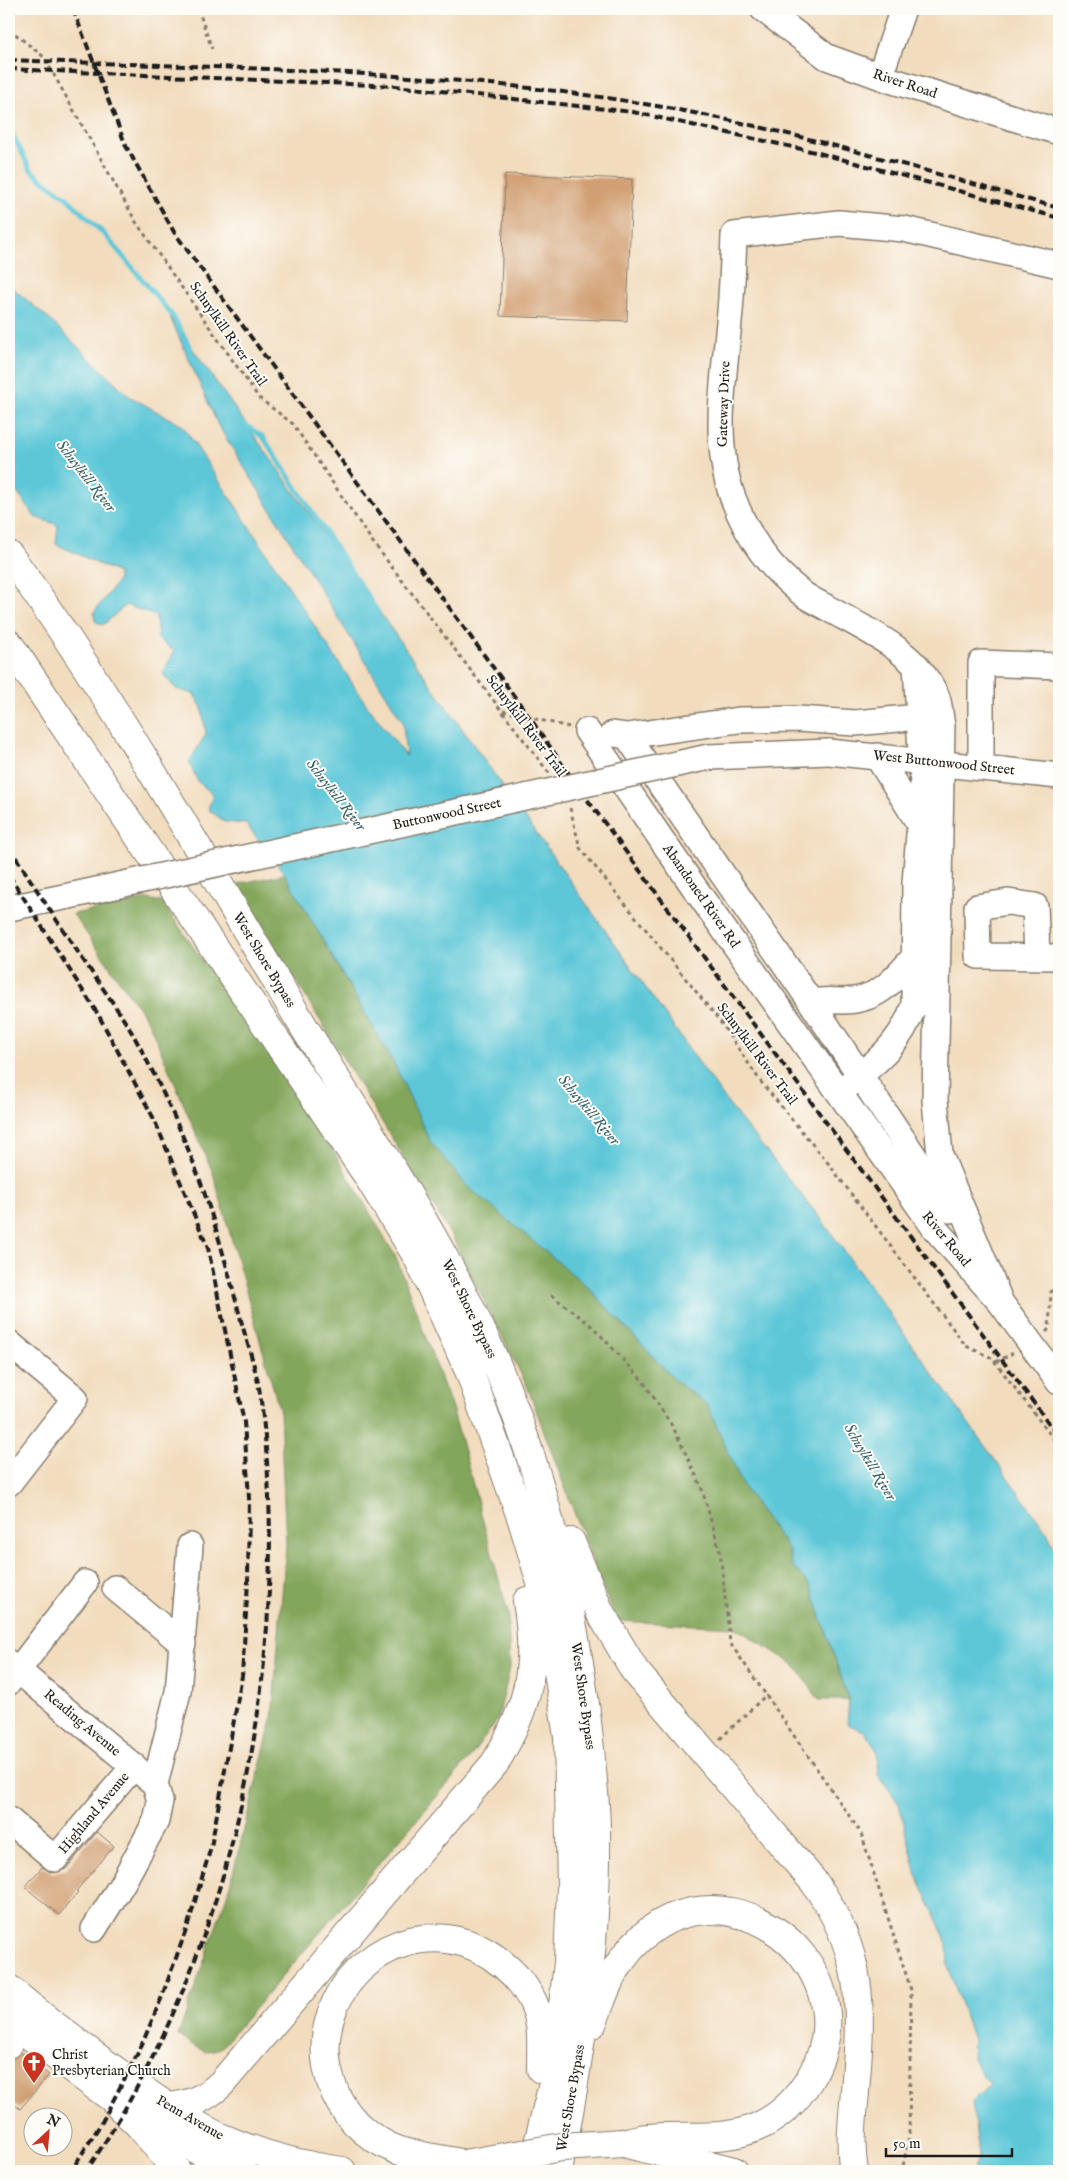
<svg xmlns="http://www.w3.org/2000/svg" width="1068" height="2180" viewBox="0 0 1068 2180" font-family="'IM FELL English',serif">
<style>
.forest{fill:#82a65a;stroke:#4f613b}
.water{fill:#5dc7d8;stroke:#3c727a}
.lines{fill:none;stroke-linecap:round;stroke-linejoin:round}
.stream{stroke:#5dc7d8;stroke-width:5}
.building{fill:#d19f72}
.minor-casing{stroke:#877c6d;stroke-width:28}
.major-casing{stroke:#877c6d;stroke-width:30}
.highway-casing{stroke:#877c6d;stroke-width:30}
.path{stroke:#877c6d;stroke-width:3;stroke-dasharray:4 4;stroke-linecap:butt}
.minor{stroke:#fff;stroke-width:25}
.major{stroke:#fff;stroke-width:28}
.highway{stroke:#fff;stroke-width:28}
.rail{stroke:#1c1c1c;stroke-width:4;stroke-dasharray:8 4;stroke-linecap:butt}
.minor-bridge-casing{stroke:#877c6d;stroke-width:28;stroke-linecap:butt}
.major-bridge-casing{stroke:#877c6d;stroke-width:30;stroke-linecap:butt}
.minor-bridge{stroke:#fff;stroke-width:25}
.major-bridge{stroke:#fff;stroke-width:28}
.labels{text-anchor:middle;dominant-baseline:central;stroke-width:4;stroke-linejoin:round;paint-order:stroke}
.street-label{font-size:14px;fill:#1c1c1c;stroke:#fdfcf7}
.poi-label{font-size:14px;fill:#1c1c1c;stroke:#fdfcf7;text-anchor:start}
.water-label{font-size:15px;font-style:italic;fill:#366067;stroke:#fdfcf7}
</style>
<rect width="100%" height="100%" fill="#fdfcf7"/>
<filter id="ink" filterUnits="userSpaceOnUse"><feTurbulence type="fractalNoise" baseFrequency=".02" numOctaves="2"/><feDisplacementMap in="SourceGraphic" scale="10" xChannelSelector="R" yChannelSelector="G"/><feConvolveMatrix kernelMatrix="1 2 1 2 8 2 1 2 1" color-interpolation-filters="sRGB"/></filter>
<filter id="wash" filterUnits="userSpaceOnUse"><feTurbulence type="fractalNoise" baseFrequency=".0096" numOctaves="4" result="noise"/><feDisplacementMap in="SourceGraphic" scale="20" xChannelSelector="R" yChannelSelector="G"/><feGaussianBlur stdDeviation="1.12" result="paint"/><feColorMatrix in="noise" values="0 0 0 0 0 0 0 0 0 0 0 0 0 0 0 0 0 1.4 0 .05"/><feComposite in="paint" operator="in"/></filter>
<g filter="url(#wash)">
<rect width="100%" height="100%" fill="#f2dcbe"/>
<path class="forest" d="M285 874 395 1065 430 1141 588 1287 675 1380 708 1406 743 1486 788 1549 792 1565 811 1586 849 1700H819L795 1665 734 1627 617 1621 600 1582 527 1386 452 1237 237 884Z
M148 899 162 902 315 1120 396 1257 453 1411 508 1613 510 1668 498 1719 469 1759 221 2048 205 2052 178 2036 229 1889 272 1719 286 1545 280 1412 213 1173 149 1023 73 914Z"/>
<path class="water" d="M9 285 47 317 129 396 183 426 366 704 406 756 403 722 218 425 170 317 729 1105 821 1219 1047 1532 1059 1557V2171H972L979 2155 972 2101 990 2085 972 2058 973 2040 948 1966 947 1943 917 1875 899 1804 879 1775 877 1750 864 1731 847 1724 849 1700 811 1587 792 1565 788 1549 743 1486 708 1406 675 1380 588 1287 467 1186 430 1141 395 1065 285 874 246 824 225 822 208 809 213 794 198 782 189 762 206 734 202 708 194 694 176 689 163 674 174 651 158 639 156 616 126 605 103 625 95 621 94 612 118 581V573L56 544 58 525 35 517 9 481Z"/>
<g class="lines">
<path class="stream" d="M9 127 30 169 41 179 65 196 105 235 172 315 191 349
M241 422 263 437 378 612"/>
</g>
<g id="blocks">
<path class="building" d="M505 174 632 179 627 321 500 316Z
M97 1832 114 1846 76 1891 78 1892 59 1915 25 1887 42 1867 53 1873 66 1869Z
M21 2053 49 2075 20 2109 9 2100V2060Z"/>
</g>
</g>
<g filter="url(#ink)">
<use href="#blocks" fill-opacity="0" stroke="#877c6d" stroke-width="1"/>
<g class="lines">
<g class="minor-casing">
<path id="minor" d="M763 9 827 57 890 80 1059 132
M880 76 903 9
M587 731 694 887 936 1230 1001 1303 1059 1382
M613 734 627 736 739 720 798 719 855 723 919 717
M627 736 811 1002 950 1210
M829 752 1059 776
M877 756 919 823
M981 766V663L1059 666
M9 908 69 896
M1037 956 1035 906 1008 902 977 907 978 956 1059 957
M811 1002C822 1000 830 1000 842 1001 878 1001 893 981 915 956
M848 1085C877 1062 902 1042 914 1005L915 883 923 786 916 665
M1001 1303 940 1155 935 1100 942 725C940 716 940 703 936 695 914 650 870 632 829 609 821 604 811 600 803 594 769 568 748 538 733 498 712 443 724 379 729 322 732 293 733 264 734 235L839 223 904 229 1059 265
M9 1343 75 1398 9 1483
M115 1588 183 1644
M9 1663 155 1784
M9 1682 85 1583
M9 1820 55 1859 134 1766
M94 1929 122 1884 156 1821 160 1801 155 1784 178 1692 190 1546
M9 2045 22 2029"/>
</g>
<g class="major-casing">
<path id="major" d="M9 1989C52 2025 94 2056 140 2088 169 2108 199 2129 232 2142 268 2157 304 2166 342 2171
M9 2018C81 2078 155 2135 242 2171
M623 2143 734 2171"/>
</g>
<g class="highway-casing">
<path id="highway" d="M9 555C112 696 198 849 287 999 355 1113 433 1223 488 1345 540 1461 570 1587 586 1712 590 1751 595 1789 596 1827 598 1942 580 2059 558 2171
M9 644 367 1175 418 1258 470 1373 522 1520 544 1593 557 1665 568 1737 571 1888 568 1963 554 2080 531 2171
M571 1542 600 1612 635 1671 814 1882C865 1953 862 2008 855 2091 853 2118 849 2144 854 2171
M592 2024C600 2006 605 1986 616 1969 701 1832 883 1961 809 2080 796 2101 780 2117 757 2127 723 2142 685 2134 649 2138 640 2138 631 2141 623 2143
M116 2103 139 2125 177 2171
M168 2107C190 2105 204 2099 221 2084L495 1763C529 1706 538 1668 527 1601
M464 2164C444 2159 416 2156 397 2150 366 2138 341 2114 331 2082 300 1986 408 1899 493 1957 512 1970 528 1988 536 2009 543 2029 541 2049 541 2069"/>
</g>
<path class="path" d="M198 9 212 49
M9 29 44 57 136 222 259 398 293 424 372 541 549 773
M503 711 569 727
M570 808 580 848 719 1020 761 1082 828 1163 966 1346 992 1358 1059 1446
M551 1295 593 1327 643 1381 674 1429 701 1486 720 1551 730 1643 766 1695
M1046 1332 1049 1329 1051 1292 1059 1283
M996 1362 1013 1353
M720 1739 766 1695 861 1833 911 1990 909 2137 902 2171"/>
<use href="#minor" class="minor"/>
<use href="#major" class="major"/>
<use href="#highway" class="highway"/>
<path class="rail" d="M73 9 126 146 174 232 525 711 578 787 1059 1437
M9 60C219 68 431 69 639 103 781 126 920 170 1059 208
M9 69 395 86 633 112 815 152 1059 218
M9 847C30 879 50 911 72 943 92 974 116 1005 135 1038 155 1075 174 1114 190 1154 212 1209 227 1267 242 1324 249 1349 258 1375 261 1401 294 1661 235 1953 86 2171
M9 875 99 1016 154 1119 208 1248 244 1422 249 1498 248 1582 242 1676 211 1847 188 1925 161 1999 140 2049 102 2122 71 2171"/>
<g class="minor-bridge-casing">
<path id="minor-bridge" d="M69 896 709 757 829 752"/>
</g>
<g class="major-bridge-casing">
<path id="major-bridge" d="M464 2164 562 2147 623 2143"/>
</g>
<use href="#minor-bridge" class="minor-bridge"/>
<use href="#major-bridge" class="major-bridge"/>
</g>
</g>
<defs>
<g id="church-pin" transform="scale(1.25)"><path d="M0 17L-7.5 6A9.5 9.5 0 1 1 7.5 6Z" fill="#c8321e" stroke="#fdfcf7"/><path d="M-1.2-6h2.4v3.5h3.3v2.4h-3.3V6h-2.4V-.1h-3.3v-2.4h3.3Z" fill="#fff"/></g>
</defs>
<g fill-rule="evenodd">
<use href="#church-pin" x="34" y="2063"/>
</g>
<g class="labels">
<g class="street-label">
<text transform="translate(905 84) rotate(18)">River Road</text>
<text transform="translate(228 334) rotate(55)">Schuylkill River Trail</text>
<text transform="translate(724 404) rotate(-88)">Gateway Drive</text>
<text transform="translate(526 726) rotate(53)">Schuylkill River Trail</text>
<text transform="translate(944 763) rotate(6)">West Buttonwood Street</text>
<text transform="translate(447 814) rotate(-12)">Buttonwood Street</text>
<text transform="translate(701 896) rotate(55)">Abandoned River Rd</text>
<text transform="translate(264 960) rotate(59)">West Shore Bypass</text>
<text transform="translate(757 1054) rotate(53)">Schuylkill River Trail</text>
<text transform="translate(946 1239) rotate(50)">River Road</text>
<text transform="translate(469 1309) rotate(64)">West Shore Bypass</text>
<text transform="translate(583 1696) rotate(82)">West Shore Bypass</text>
<text transform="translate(82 1723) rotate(40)">Reading Avenue</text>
<text transform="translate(94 1813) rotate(-50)">Highland Avenue</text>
<text transform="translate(571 2098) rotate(-80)">West Shore Bypass</text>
<text transform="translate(190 2118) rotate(30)">Penn Avenue</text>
</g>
<g class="poi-label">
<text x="52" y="2055">Christ<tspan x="52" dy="16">Presbyterian Church</tspan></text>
</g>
<g class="water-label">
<text transform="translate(86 476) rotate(52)">Schuylkill River</text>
<text transform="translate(336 795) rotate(52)">Schuylkill River</text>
<text transform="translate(589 1110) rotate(50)">Schuylkill River</text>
<text transform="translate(870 1462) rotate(59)">Schuylkill River</text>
</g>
</g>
<rect width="1068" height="2180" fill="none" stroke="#fdfcf7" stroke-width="30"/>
<g transform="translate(48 2132) rotate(26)"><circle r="24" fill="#fdfcf7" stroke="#a3a29f"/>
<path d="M0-4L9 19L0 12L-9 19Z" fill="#c8321e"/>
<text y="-8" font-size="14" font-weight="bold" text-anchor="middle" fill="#1c1c1c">N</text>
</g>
<path d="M886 2148v8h126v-8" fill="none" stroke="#1c1c1c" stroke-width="2.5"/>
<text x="893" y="2148" font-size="15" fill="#1c1c1c" stroke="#fdfcf7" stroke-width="4" paint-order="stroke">50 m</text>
</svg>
